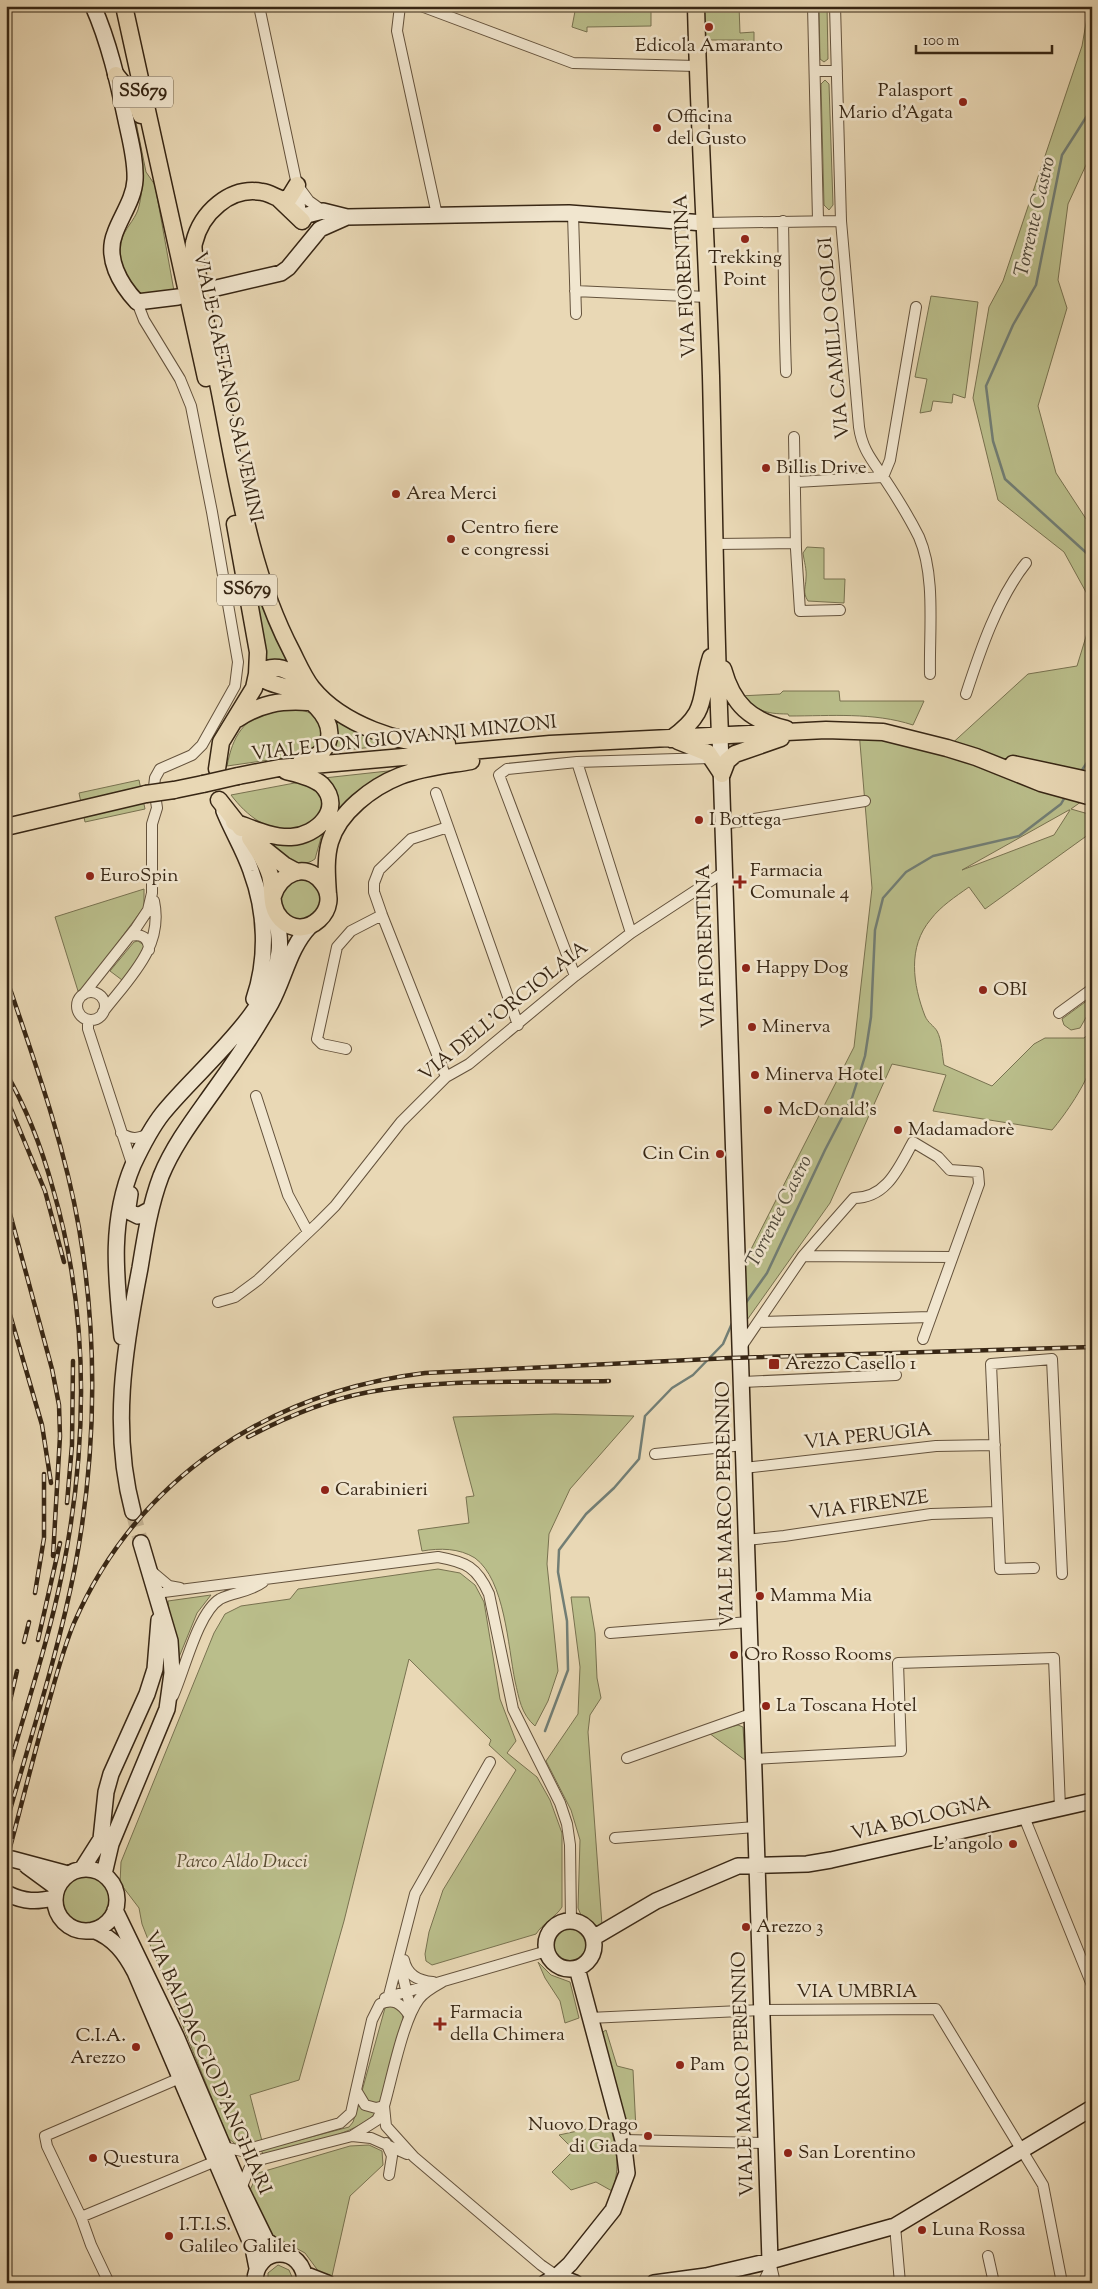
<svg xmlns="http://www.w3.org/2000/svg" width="1098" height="2289" viewBox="0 0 1098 2289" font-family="'Sorts Mill Goudy',serif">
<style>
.green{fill:#babe8b;stroke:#787250;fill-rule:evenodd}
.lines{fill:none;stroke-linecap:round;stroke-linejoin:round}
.stream{stroke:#727e75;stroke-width:2.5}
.secondary-tunnel{stroke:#c5b495;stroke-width:15;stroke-dasharray:15 8;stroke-linecap:butt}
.street-casing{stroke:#64523c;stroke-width:12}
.secondary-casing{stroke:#372614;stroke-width:18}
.primary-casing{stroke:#372614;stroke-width:19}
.street{stroke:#f1e6cf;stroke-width:10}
.secondary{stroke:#f1e6cf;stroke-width:15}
.primary{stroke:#e9d8b5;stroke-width:16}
.rail-casing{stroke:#372614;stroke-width:4.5}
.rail{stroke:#f1e6cf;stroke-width:2.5;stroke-dasharray:8;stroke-linecap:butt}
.primary-bridge-casing{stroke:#372614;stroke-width:19;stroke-linecap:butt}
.primary-bridge{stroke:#e9d8b5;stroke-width:16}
.poi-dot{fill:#8f2418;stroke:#f1e6cf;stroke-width:2}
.labels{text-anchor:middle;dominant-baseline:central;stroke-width:5;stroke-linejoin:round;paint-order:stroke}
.shield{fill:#f1e6cf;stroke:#6f604c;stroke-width:1}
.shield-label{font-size:18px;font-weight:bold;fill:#372614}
.poi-label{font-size:19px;fill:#372614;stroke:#f1e6cf;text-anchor:start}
.street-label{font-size:19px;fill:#372614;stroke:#f1e6cf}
.park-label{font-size:19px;font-style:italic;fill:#584c32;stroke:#f1e6cf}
.water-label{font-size:20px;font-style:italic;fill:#504a3c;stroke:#f1e6cf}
</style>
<rect width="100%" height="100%" fill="#e9d8b5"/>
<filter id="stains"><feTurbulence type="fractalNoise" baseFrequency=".004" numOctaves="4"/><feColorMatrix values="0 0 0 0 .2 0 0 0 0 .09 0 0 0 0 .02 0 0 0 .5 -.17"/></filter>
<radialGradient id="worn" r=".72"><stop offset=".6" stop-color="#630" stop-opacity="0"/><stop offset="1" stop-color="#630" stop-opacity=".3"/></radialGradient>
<path class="green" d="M576 6H651V26L587 27V32L572 27Z
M704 6H739L740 33 754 32V45H745L744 40H706Z
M819 6H827L828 59 824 62 820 59Z
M1089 6H1092V152L1068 204 1058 280 1067 308 1038 406 1056 473 1092 528V603L1064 552 998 500 973 398 989 307 1003 281 1082 46Z
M825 80 829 84 833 205 829 210 824 205 821 84Z
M136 122 146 172 155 185 174 291C166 292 156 295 148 295 120 293 116 256 123 236 127 226 137 217 139 206 146 179 139 149 136 122Z
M931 296 978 302 965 398 953 394 952 403 933 401 931 411 920 413 927 379 915 377Z
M807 547 824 548V579H845L844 603 808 601C802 592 806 587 806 578 807 570 804 561 803 553Z
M254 578 295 664 267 660Z
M1092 617V797L1089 796 1071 809 1092 815V832L985 909 969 887C955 897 941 906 931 919 907 947 913 985 925 1016 928 1023 934 1026 937 1031 942 1040 942 1055 944 1065L992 1086 1034 1044 1045 1038H1084L1092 1031C1092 1041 1094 1053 1092 1063 1087 1083 1065 1115 1052 1130L933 1111 946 1075 892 1064 830 1203 747 1320 745 1261 854 1047 872 888 859 731 947 748 1028 674 1077 666ZM1070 810 1054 835 962 870 1069 810Z
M275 672 401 744 327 752 333 727 275 679Z
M783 691H839L840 701H924L913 725C873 712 831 716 789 716L788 714C764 714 758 710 739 696L780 694Z
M273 708C292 709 307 707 321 721V741L304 755 227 766C233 735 243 720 273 708Z
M397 770 335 818 324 778Z
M139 780 145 809 85 822 79 793Z
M300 782C320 787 327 801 318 820 311 823 303 828 296 829 268 833 247 816 231 795Z
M320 833 322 834 315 859C298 871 280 857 269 842Z
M281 900a20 20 0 1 1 40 0a20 20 0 1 1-40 0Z
M144 889V907L84 988 78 991 55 917Z
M138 941 145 946V950L122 980 110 971 134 942Z
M1092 997V1007L1080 1028 1071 1030 1064 1025 1062 1019Z
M555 1414 634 1416 570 1489 549 1534 547 1564 558 1671 548 1701 535 1726C521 1714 519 1698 515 1681 508 1647 505 1580 475 1558 459 1548 440 1548 422 1551L418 1530 469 1523 466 1497 474 1496 453 1417Z
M438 1569 460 1573 475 1585 484 1602 500 1699 516 1741 507 1753 537 1777 550 1800 562 1833V1907C555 1918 543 1923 536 1934L432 1965 426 1961 425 1954 429 1932 443 1890 516 1770 489 1745 491 1740 409 1659 344 1921 299 2080 250 2095 262 2141 240 2148 228 2138 149 1942 142 1924 139 1908 120 1883 121 1862 214 1633 225 1614 241 1606 290 1599 298 1589Z
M211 1595 197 1613 175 1667 168 1601Z
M571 1597H589L595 1633 597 1678 601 1698 590 1715 588 1732 602 1925 597 1926 581 1915 578 1908 580 1840 571 1810 546 1761 578 1714 580 1667Z
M738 1725 743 1727 745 1760 709 1733Z
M62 1900a24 24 0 1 1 48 0a24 24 0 1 1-48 0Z
M552 1946a18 18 0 1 1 36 0a18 18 0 1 1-36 0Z
M538 1962 551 1975 570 1982 579 2018 565 2023 560 2001 545 1978Z
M391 2006 402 2011 403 2019 383 2098 379 2103 371 2104 364 2099 362 2091 385 2008Z
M606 2030 617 2066 633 2070 636 2130 625 2132 598 2035Z
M359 2103 378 2110C359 2136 294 2146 263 2154L261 2150 349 2127 353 2122Z
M610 2124C616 2149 621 2167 612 2191L596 2182 571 2190 552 2172 574 2150 559 2135Z
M369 2145 382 2151 383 2165 350 2196 332 2276 319 2272 305 2253 270 2234 250 2190 258 2173 350 2146Z
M278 2265 289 2270 292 2277 291 2283H268V2273Z"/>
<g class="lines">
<path class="stream" d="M1092 108 1062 155 1036 285 1013 325 986 386 993 441 1005 479 1092 558
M1080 773 1092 755
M745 1304 767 1273 825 1150 852 1098 865 1056 871 1017 875 930 883 898 906 872 933 856 1019 836 1061 804 1065 797
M545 1731 568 1670 567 1621 558 1572 559 1550 586 1514 614 1488 639 1459 645 1416 672 1388 693 1375 723 1344 733 1321"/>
<path class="secondary-tunnel" d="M133 1512 141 1543"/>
<g class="street-casing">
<path id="street" d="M259 6 297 185 302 221
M400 6 397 31 437 215
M421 6 573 63 697 66
M813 6 818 220
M835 6 841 221 859 427C862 449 872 460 884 478 896 496 909 517 919 537 936 576 929 632 930 674
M815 71H837
M298 186 309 201 323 211
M573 214 576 314
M783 221C784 271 784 321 786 372
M704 223 841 221
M575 291 707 297
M794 437 796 549 800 611 840 610
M796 482 883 477 890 460 916 307
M714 544 796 543
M966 694C980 651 998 598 1026 563
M577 762 631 933
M436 793 518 1025
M723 824 865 801
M130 936C142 933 149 938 149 950
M575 976 499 775 507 769 577 762 711 758
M77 1006a14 14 0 1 1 28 0a14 14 0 1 1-28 0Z
M83 995 136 928 148 910 152 893V824L157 808 154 787 155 778 160 769 192 755 202 745 235 686 238 662 212 512 191 406 180 379 144 320 137 302
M103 1012C129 978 164 947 154 901
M1059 1013 1092 989
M88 1020V1029L133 1167
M346 1049 322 1044 317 1039 337 947 351 931 382 915
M446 1077 382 915 374 892V883L379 870 411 839 448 827
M256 1096 288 1195 308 1232
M121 1133C131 1140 139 1139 150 1133
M803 1256 952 1257
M218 1302 235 1297 258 1280 317 1224 335 1206 401 1122 446 1077 469 1064 575 976 631 933 724 872
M758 1322 930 1317
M741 1347 803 1256 854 1198C887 1198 899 1167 913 1142L938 1157 950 1170 978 1172 979 1184 923 1339
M743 1382 896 1375
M655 1454 744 1445
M744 1468 936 1446 995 1445
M746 1540 784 1536 931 1514 997 1512
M1034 1568 1000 1569 991 1364 1052 1359 1062 1574
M150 1570 169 1586 180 1588
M156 1593 438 1557C466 1562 477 1567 489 1594L513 1709 560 1803 567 1824 570 1845 571 1921
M610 1633 749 1622
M173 1696C184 1672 198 1612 220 1599 234 1592 250 1592 263 1582
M627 1758 751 1714
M754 1759 901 1751 898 1663 1054 1658 1060 1808
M1024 1817 1092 1985
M615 1838 755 1827
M399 1960 409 2002V2014
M404 1960C407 1975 418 1981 433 1982
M389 1995 415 1894 490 1762
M385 1998 547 1951
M409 2015C401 2003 393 1998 380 2004L372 2020 356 2090 365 2105 376 2108 384 2106C392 2078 403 2020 419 1999 425 1991 435 1986 444 1981
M589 2018 762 2010 936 2009 1043 2185 1062 2283
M384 2106 386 2126 414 2157 541 2265 557 2276
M352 2136 371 2138 407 2154
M623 2140 766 2143
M386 2143 392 2156 389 2175
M223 2147 242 2151 340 2123 351 2113 356 2090
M241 2189 249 2169 263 2159 352 2136 377 2120 382 2110
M81 2217 216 2161
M895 2226 900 2283
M988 2256 994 2283
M770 2261 775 2283
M109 2283 91 2245 81 2217 47 2146 45 2136 180 2078
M763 2283 771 2266"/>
</g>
<g class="secondary-casing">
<path id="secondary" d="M93 6C109 42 118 82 126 120 130 139 136 160 135 180 134 199 121 216 115 233 105 258 120 284 137 302L178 297
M302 221 307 215 323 211 347 217 569 213 704 223
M208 290 281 273 288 268 320 229 347 217
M720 735 770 2261
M224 811C232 831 244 850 251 871 266 911 268 958 254 999
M130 1194 128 1207 130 1212 138 1216 151 1209
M122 1337C116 1278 109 1222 133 1165 141 1148 151 1128 163 1113 199 1068 273 1012 279 952 281 937 277 922 274 907
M133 1512C111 1430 124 1350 140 1268 145 1237 150 1205 161 1176 174 1144 196 1116 215 1089 234 1063 255 1031 271 1003 285 977 289 948 310 926
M12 1859 68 1874
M27 1866 57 1888
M55 1900a31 31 0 1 1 62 0a31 31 0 1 1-62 0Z
M82 1869 101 1839 106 1792 111 1774 147 1694 155 1669 159 1620
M104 1874 111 1844 167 1709 172 1673 170 1641 141 1543
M8 1894C25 1902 36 1902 54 1898
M115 1910 176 2036 241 2189 266 2240 283 2254
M546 1945a24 24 0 1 1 48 0a24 24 0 1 1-48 0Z
M93 1930C114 1938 125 1953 135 1972L253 2248 257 2268
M593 1938 656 1901 738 1866 807 1864 831 1860 1092 1801
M304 2274 327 2283
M557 2276 575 2283
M255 2283C254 2245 305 2244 305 2283
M545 2283 557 2276 570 2264 613 2210 627 2173 623 2140 577 1968
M654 2283 706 2276 770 2261 895 2226 1092 2108"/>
</g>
<g class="primary-casing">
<path id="primary" d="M124 6 206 378
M696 6C699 130 707 253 711 376 714 496 715 616 720 735
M116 75 134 97 141 115
M297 185 289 198 284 200C276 198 270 193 262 192 230 186 201 213 194 243 192 250 196 261 197 269 202 309 211 348 219 388 237 478 249 570 292 652 298 664 304 678 312 688 341 724 402 746 447 744
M278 198 302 221
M723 669C733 705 750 720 786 729
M257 674C266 683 276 684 288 688 306 694 333 716 329 738 326 753 314 758 301 762
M257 674C275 661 290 670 306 683
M237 719C260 704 280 700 308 702
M671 739C711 710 698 698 711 657
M678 741 708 753 722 774
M1013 764 1092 781
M217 769 221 742 254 688 257 674 258 652 235 524
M722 774 727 761 735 754 781 738
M238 776 279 768 550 744 826 730 883 732 947 748 976 757 1041 783 1092 797
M174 790 203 784
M219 800 241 828
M234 822C251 828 272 838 291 837 316 836 345 809 322 785 313 777 298 774 286 771
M6 827 146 794
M250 838C258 850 266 861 270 875 274 890 269 907 281 919 305 944 344 908 322 882 305 861 279 874 273 896
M259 845 284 865 297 872
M328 895C327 878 325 859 330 842 339 812 372 787 400 776 423 767 448 765 471 761"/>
</g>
<use href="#street" class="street"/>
<use href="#secondary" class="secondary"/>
<use href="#primary" class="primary"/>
<g class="rail-casing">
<path id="rail" d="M6 977C34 1060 64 1142 79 1228 98 1340 96 1456 75 1567 58 1654 30 1739 6 1824
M6 1073C27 1109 42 1149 53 1189 90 1316 88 1445 62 1574 48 1643 25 1710 6 1778
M6 1097 45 1191 64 1262
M6 1199 52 1369 59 1405 60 1436 53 1556
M6 1301 42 1425 51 1483
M248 1437C286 1417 326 1400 369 1392 444 1378 532 1383 609 1381
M67 1503 72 1445 73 1361
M35 1593 44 1538V1474
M38 1640 60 1543
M24 1642 29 1622
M6 1718 17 1671
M6 1862C21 1808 34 1753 50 1698 57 1673 64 1647 74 1623 138 1477 270 1392 425 1373L730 1358 1092 1347"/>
</g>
<use href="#rail" class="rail"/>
<g class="primary-bridge-casing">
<path id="primary-bridge" d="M203 784 238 776
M146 794 174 790"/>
</g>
<use href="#primary-bridge" class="primary-bridge"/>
</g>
<g class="poi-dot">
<circle cx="709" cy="27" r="5"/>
<circle cx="963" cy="102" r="5"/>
<circle cx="657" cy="128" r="5"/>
<circle cx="745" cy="239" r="5"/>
<circle cx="766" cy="468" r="5"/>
<circle cx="396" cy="494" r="5"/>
<circle cx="451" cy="539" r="5"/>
<circle cx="699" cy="820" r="5"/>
<circle cx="90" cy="876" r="5"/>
<path d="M737.5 874.5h5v5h5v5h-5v5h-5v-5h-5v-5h5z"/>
<circle cx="746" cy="968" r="5"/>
<circle cx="983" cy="990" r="5"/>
<circle cx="752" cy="1027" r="5"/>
<circle cx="755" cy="1075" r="5"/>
<circle cx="768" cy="1110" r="5"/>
<circle cx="898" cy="1130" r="5"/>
<circle cx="720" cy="1154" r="5"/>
<rect x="768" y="1358" width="12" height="12" rx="2.5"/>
<circle cx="325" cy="1490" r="5"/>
<circle cx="760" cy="1596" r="5"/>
<circle cx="734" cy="1655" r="5"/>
<circle cx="766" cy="1706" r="5"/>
<circle cx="1013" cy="1844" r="5"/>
<circle cx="746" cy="1927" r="5"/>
<path d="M437.5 2016.5h5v5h5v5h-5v5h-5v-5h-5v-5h5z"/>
<circle cx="136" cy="2047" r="5"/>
<circle cx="680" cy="2065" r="5"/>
<circle cx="648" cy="2136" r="5"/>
<circle cx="788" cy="2153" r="5"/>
<circle cx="93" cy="2158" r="5"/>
<circle cx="922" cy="2230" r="5"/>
<circle cx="169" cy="2236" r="5"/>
</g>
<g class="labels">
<g class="shield">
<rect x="113" y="76.5" width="60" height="31" rx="4"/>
<rect x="217" y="574.5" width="60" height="31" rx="4"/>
</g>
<g class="shield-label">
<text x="143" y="92">SS679</text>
<text x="247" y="590">SS679</text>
</g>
<g class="poi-label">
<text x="709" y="46" text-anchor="middle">Edicola Amaranto</text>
<text x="953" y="91" text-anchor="end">Palasport<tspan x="953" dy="22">Mario d'Agata</tspan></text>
<text x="667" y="117">Officina<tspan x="667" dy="22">del Gusto</tspan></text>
<text x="745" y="258" text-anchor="middle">Trekking<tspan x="745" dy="22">Point</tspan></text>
<text x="776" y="468">Billis Drive</text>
<text x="406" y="494">Area Merci</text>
<text x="461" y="528">Centro fiere<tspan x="461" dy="22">e congressi</tspan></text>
<text x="709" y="820">I Bottega</text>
<text x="750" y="871">Farmacia<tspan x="750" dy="22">Comunale 4</tspan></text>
<text x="100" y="876">EuroSpin</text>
<text x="756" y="968">Happy Dog</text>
<text x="993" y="990">OBI</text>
<text x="762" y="1027">Minerva</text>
<text x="765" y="1075">Minerva Hotel</text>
<text x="778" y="1110">McDonald's</text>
<text x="908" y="1130">Madamadorè</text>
<text x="710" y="1154" text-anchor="end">Cin Cin</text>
<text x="785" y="1364">Arezzo Casello 1</text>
<text x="335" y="1490">Carabinieri</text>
<text x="770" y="1596">Mamma Mia</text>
<text x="744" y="1655">Oro Rosso Rooms</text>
<text x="776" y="1706">La Toscana Hotel</text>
<text x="1003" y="1844" text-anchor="end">L'angolo</text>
<text x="756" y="1927">Arezzo 3</text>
<text x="450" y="2013">Farmacia<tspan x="450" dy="22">della Chimera</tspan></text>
<text x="126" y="2036" text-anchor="end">C.I.A.<tspan x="126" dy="22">Arezzo</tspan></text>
<text x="690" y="2065">Pam</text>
<text x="638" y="2125" text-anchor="end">Nuovo Drago<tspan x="638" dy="22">di Giada</tspan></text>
<text x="798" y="2153">San Lorentino</text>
<text x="103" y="2158">Questura</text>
<text x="179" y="2225">I.T.I.S.<tspan x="179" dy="22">Galileo Galilei</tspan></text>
<text x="932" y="2230">Luna Rossa</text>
</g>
<g class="street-label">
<text transform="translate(686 276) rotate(-93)">VIA FIORENTINA</text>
<text transform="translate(835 338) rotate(-95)">VIA CAMILLO GOLGI</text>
<text transform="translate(227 387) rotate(78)">VIALE GAETANO SALVEMINI</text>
<text transform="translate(404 739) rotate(-6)">VIALE DON GIOVANNI MINZONI</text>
<text transform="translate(707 946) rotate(-92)">VIA FIORENTINA</text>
<text transform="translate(504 1012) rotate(-39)">VIA DELL'ORCIOLAIA</text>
<text transform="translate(868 1437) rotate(-6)">VIA PERUGIA</text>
<text transform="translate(726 1504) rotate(-91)">VIALE MARCO PERENNIO</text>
<text transform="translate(869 1506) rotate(-8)">VIA FIRENZE</text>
<text transform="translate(921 1819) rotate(-13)">VIA BOLOGNA</text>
<text x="857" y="1992">VIA UMBRIA</text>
<text transform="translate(207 2063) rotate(66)">VIA BALDACCIO D'ANGHIARI</text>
<text transform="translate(744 2074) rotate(-92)">VIALE MARCO PERENNIO</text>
</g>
<g class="park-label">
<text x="242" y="1862">Parco Aldo Ducci</text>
</g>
<g class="water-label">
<text transform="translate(1036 217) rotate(-77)">Torrente Castro</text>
<text transform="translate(780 1212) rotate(-63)">Torrente Castro</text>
</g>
</g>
<rect width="1098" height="2289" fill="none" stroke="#e9d8b5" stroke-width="25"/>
<rect x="8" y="8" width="1083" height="2274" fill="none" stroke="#372614" stroke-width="2.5"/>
<rect x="12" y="12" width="1073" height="2264" fill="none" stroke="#372614"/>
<path d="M916 45v8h136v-8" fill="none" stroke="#372614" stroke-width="2.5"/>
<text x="923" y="45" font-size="15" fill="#372614" stroke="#f1e6cf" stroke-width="4" paint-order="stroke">100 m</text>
<rect width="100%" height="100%" filter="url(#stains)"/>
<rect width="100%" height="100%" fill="url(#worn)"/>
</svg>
